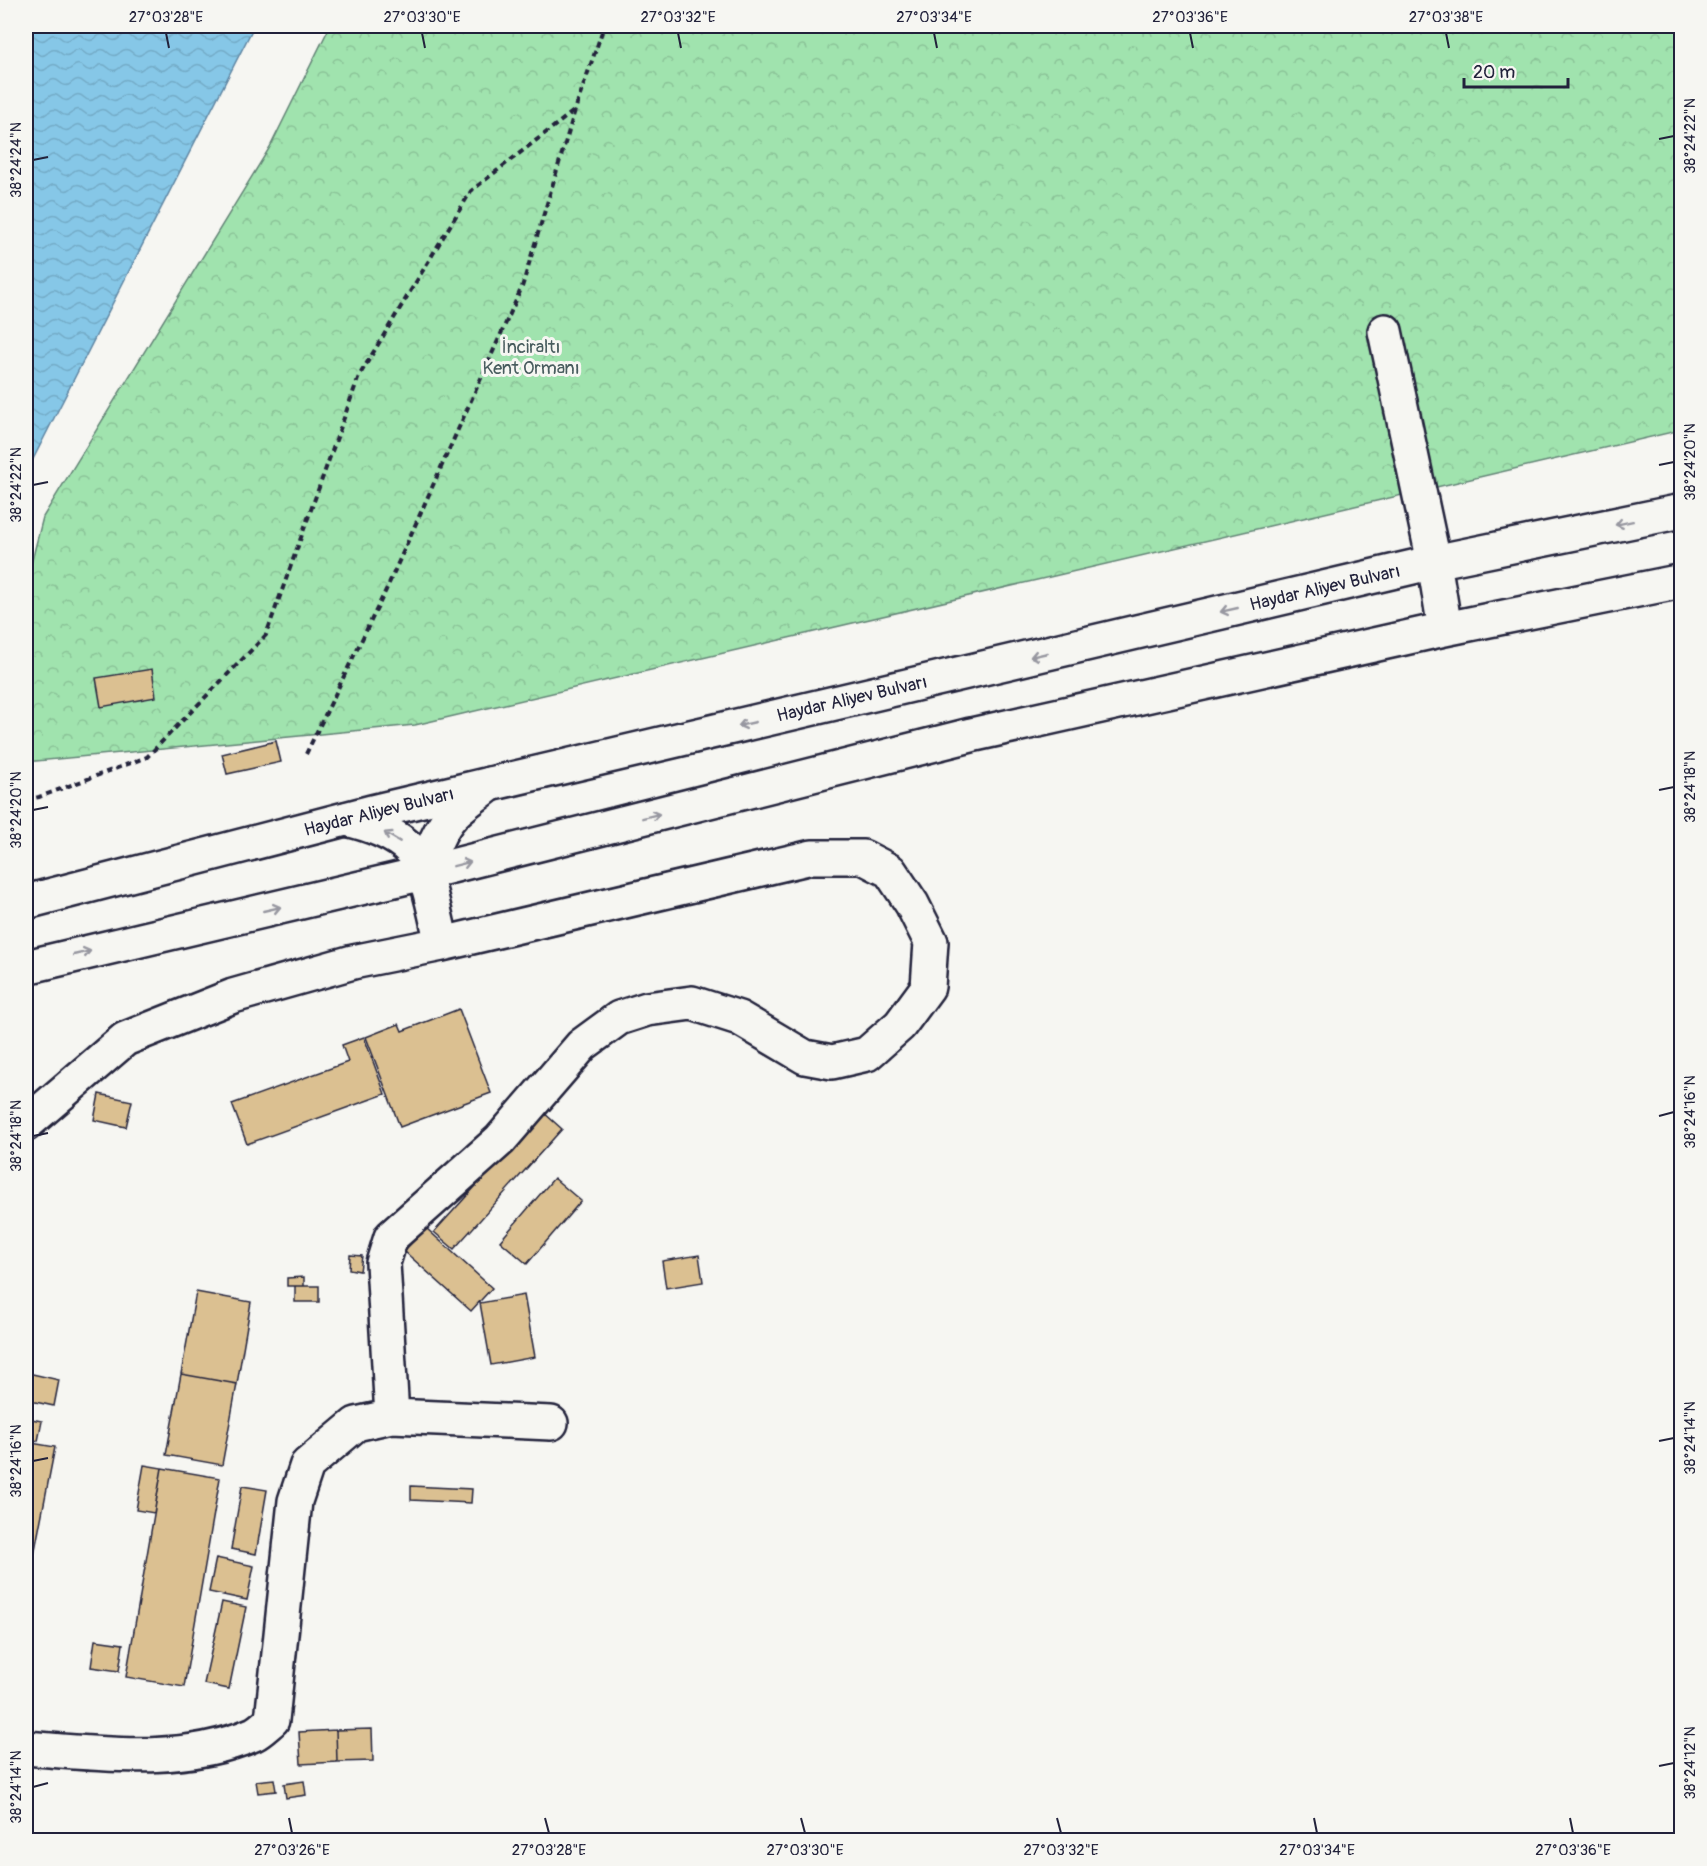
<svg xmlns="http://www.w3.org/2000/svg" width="1707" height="1866" viewBox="0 0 1707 1866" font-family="Pangolin,sans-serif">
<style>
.park{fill:url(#park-crowns);stroke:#618274;stroke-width:1.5}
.water{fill:url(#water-waves);stroke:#5e85a2;stroke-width:1.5}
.building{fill:#dbc091;stroke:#22223b;stroke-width:1.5}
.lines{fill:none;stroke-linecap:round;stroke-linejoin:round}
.minor-casing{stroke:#22223b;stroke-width:38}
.major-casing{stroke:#22223b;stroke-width:38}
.path{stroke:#22223b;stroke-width:4;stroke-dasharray:6 4.5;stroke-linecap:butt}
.minor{stroke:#f6f6f2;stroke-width:33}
.major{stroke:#f6f6f2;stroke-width:33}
.oneway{stroke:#9797a0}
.ticks{fill:none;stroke:#22223b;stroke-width:2}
.labels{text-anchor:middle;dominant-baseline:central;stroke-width:6;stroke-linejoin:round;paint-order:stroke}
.park-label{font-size:18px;fill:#485c5e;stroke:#f6f6f2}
.street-label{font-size:18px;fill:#22223b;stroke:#f6f6f2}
.neatline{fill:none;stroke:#22223b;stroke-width:2}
.ticks-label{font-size:15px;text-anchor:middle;fill:#22223b}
</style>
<defs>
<pattern id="park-crowns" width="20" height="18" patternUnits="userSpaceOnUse" patternTransform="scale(1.5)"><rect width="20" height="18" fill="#a0e3ae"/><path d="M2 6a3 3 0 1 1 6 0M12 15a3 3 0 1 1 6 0" fill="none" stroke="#8ac297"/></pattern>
<pattern id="water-waves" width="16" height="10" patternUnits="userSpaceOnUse" patternTransform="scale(1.5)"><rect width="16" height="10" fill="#86c7e7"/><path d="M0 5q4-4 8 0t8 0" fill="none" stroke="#73abc7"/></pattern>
</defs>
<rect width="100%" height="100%" fill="#f6f6f2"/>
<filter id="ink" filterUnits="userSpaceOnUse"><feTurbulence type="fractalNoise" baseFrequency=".0167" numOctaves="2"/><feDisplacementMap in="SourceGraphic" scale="12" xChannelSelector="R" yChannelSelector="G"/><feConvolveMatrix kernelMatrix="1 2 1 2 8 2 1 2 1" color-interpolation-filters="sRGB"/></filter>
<g filter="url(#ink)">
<path class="park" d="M330 26H1681V430L415 725 26 762V584L43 517 270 147Z"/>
<path class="water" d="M26 26H254L26 473Z"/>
<path class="building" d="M152 669 156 697 101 707 96 678Z
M276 741 281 762 227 774 222 754Z
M459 1009 491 1093 400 1127 366 1037 399 1024 402 1031Z
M364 1037 385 1094 247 1144 232 1104 348 1062 342 1045Z
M99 1094 132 1101 126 1127 94 1120Z
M543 1112 562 1129 454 1249 434 1232Z
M554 1178 581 1201 527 1264 500 1241Z
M426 1228 492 1288 471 1311 404 1251Z
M350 1255 362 1256 360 1271 349 1269Z
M699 1255 703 1282 666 1288 662 1261Z
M304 1277V1286H287V1278Z
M295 1286H319V1302H295Z
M196 1292 251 1302 237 1384 181 1374Z
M524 1295 535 1357 491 1365 480 1303Z
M28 1373 59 1380 54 1406 26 1400Z
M181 1374 237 1384 222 1465 166 1455Z
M26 1418 42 1421 38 1441 26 1438Z
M26 1442 55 1447 34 1555 26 1553Z
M144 1465 162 1468 154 1513 136 1510Z
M162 1468 220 1478 184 1687 126 1677Z
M242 1486 267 1490 256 1554 231 1549Z
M411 1486 472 1489 471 1503 411 1500Z
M216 1558 254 1566 247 1600 209 1592Z
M222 1602 246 1607 229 1689 204 1684Z
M95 1640 123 1644 119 1671 91 1667Z
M372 1729 373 1761 337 1762 336 1730Z
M336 1730 337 1762 301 1764 299 1732Z
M274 1779 276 1791 258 1793 256 1781Z
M304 1781 306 1795 286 1798 284 1784Z"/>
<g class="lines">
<g class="minor-casing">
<path id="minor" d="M1385 331 1434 562
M424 873C431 853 438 830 453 814 464 803 478 794 490 784
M26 1124 125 1039 233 996 353 962 442 944C436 920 428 869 412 851 397 834 368 824 346 819
M392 1416 383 1263 391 1237 500 1140 582 1045 619 1018 647 1009 692 1003 739 1018 805 1057 832 1062 867 1054 900 1025 928 987 931 942 912 904 890 871 863 857H812L442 944
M26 1748C100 1754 183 1765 254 1734 260 1731 266 1725 272 1720L295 1501 307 1465 356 1424 392 1416 551 1423"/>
</g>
<g class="major-casing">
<path id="major" d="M1434 562 1445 629
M26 902 372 812 490 784 1434 562 1682 511
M26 967 424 873 971 735 1445 629 1682 581"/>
</g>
<path class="path" d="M306 754 386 590 522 287 575 110 604 26
M26 800 39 797 147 757 266 635 359 376 471 191 575 110"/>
<use href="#minor" class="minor"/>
<use href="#major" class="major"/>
</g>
<defs><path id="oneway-shaft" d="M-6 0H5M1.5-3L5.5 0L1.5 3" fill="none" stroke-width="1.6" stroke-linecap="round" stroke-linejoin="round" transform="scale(1.5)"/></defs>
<g class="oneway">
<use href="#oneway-shaft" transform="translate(1624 523) rotate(168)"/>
<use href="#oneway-shaft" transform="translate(1229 610) rotate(167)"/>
<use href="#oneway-shaft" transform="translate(1039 655) rotate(167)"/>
<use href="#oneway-shaft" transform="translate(747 724) rotate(167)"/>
<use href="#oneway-shaft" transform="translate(651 816) rotate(-14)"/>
<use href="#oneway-shaft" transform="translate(392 837) rotate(-149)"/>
<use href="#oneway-shaft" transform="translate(462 864) rotate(-14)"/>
<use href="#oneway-shaft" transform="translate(272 909) rotate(-13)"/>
<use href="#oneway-shaft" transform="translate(82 953) rotate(-13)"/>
</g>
</g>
<path class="ticks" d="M166 33 169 48M422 33 425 48M678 33 681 48M934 33 937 48M1190 33 1193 48M1446 33 1449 48M1659 139 1674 136M33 160 48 157M1659 465 1674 462M33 485 48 482M1659 790 1674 787M33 810 48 807M1659 1116 1674 1112M33 1136 48 1133M1659 1441 1674 1438M33 1461 48 1458M1659 1766 1674 1763M33 1787 48 1783M289 1818 292 1833M545 1818 549 1833M801 1818 805 1833M1057 1818 1061 1833M1314 1818 1317 1833M1570 1818 1573 1833"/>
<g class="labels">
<g class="park-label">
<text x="531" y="347">İnciraltı<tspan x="531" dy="21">Kent Ormanı</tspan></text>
</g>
<g class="street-label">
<text transform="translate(1325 588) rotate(-13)">Haydar Aliyev Bulvarı</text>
<text transform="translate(852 699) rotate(-13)">Haydar Aliyev Bulvarı</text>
<text transform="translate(379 812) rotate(-14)">Haydar Aliyev Bulvarı</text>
</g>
</g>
<rect width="1707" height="1866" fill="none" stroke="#f6f6f2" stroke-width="66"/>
<path d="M1464 78v9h104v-9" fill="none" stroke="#22223b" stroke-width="3"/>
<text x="1473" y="78" font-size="18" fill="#22223b" stroke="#f6f6f2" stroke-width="4.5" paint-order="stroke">20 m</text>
<rect x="33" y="33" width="1641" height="1800" class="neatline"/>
<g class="ticks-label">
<text x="166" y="22">27°03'28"E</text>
<text x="422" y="22">27°03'30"E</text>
<text x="678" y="22">27°03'32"E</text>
<text x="934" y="22">27°03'34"E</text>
<text x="1190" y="22">27°03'36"E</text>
<text x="1446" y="22">27°03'38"E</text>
<text transform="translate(1690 136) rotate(-90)" y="5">38°24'22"N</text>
<text transform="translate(16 160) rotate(-90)" y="5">38°24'24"N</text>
<text transform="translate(1690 462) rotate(-90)" y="5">38°24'20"N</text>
<text transform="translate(16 485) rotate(-90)" y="5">38°24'22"N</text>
<text transform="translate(1690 787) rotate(-90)" y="5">38°24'18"N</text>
<text transform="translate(16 810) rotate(-90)" y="5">38°24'20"N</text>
<text transform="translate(1690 1112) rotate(-90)" y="5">38°24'16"N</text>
<text transform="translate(16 1136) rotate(-90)" y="5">38°24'18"N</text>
<text transform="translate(1690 1438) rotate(-90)" y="5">38°24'14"N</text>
<text transform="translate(16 1461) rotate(-90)" y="5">38°24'16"N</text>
<text transform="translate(1690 1763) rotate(-90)" y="5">38°24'12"N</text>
<text transform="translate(16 1787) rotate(-90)" y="5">38°24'14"N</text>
<text x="292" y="1855">27°03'26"E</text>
<text x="549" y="1855">27°03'28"E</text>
<text x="805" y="1855">27°03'30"E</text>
<text x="1061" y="1855">27°03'32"E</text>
<text x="1317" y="1855">27°03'34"E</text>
<text x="1573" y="1855">27°03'36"E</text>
</g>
</svg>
